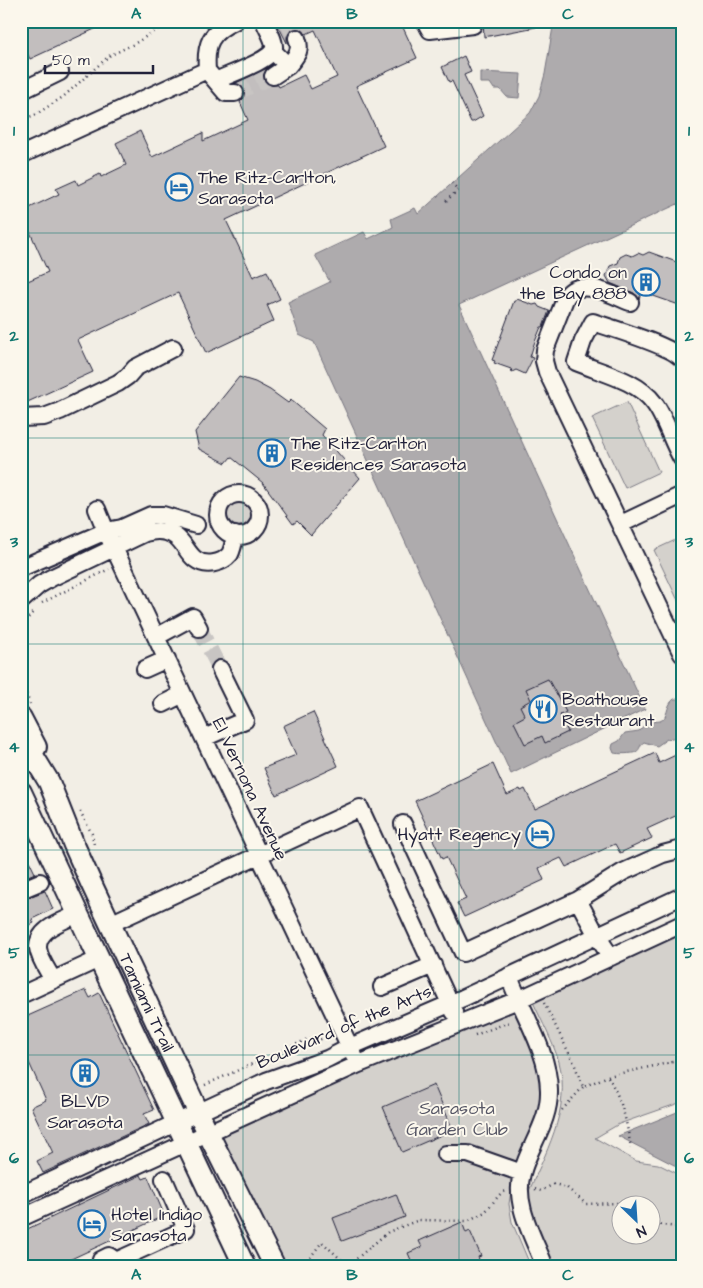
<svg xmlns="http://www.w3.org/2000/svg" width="703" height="1288" viewBox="0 0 703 1288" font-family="'Architects Daughter',sans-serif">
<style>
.green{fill:#d4d1cc;stroke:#7b7a84;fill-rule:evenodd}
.water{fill:#aeabad;stroke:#76747f}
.building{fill:#c2bebe;stroke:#22223b}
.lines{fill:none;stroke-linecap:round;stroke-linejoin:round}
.minor-tunnel{stroke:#c8c5c3;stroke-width:16;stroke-dasharray:16 8;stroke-linecap:butt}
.minor-casing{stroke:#22223b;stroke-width:20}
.major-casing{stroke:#22223b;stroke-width:24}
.path{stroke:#22223b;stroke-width:2.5;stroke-dasharray:1 4;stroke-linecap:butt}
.minor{stroke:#fbf7ec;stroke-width:16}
.major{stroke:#fbf7ec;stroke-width:20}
.grid{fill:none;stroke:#0f766e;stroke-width:1;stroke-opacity:0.55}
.labels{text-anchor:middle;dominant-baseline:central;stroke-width:4;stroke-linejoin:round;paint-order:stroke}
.poi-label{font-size:18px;fill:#22223b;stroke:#fbf7ec;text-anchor:start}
.street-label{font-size:18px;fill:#22223b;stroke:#fbf7ec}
.park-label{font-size:18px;fill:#575766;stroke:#fbf7ec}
.neatline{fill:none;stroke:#0f766e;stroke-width:2}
.grid-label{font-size:16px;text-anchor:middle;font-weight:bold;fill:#0f766e}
</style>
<rect width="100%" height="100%" fill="#f2eee5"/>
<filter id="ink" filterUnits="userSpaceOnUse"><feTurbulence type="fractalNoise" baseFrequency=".02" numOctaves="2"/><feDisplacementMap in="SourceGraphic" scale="10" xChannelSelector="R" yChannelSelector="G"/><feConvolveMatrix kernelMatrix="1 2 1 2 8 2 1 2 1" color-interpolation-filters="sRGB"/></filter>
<g filter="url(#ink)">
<path class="green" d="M627 402 659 472 625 488 592 418Z
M227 514a12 12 0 1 1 24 0a12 12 0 1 1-24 0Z
M682 537V609L654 550Z
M682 934V1102L619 1124 595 1138 636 1161 658 1164 682 1176V1267H547L526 1198C544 1155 572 1110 559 1062 553 1042 542 1022 533 1002ZM620 1206H650V1236H620Z
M520 1008 541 1057 542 1121 511 1191 509 1204 512 1222 531 1267H284L218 1138 362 1072Z"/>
<path class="water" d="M554 21H682V202L459 305 645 709 511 774 314 342 299 335 288 302 330 282 315 255 364 232 368 239 393 227 391 219 415 208 418 214 530 113 539 96 545 74Z
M480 72 521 74 519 98 507 97 500 89H494L490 83H480Z
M674 699H677L682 702C682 708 679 733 677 737L667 739 657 746 644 742C639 745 641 749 636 752 633 754 617 754 614 753L612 748 613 744 619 741 625 733 639 731 647 722C651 721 656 722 660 721 669 718 665 706 674 699Z
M682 1110V1169L618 1136Z"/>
<path class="building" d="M21 21H112L30 59 21 41Z
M276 21H400L417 58 356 86 384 146 226 220 253 277 267 271 280 299 267 305 274 321 206 353 178 293 78 340 93 372 21 405V284L48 272 21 212 59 194 56 189 76 180 78 185 100 174 101 177 126 165 116 143 140 131 152 157 203 133V141L248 120 240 102 244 98V88L240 85 236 83 267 68 263 76 264 81 269 85H278L279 87 304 75 311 89 337 77 315 30 306 34 300 28 294 29 287 35V43Z
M483 21H536V27L484 37Z
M464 56 471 72 464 75 483 116 473 122H471L452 81 449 82 442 67Z
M649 252 682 264V306L642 292 639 299 634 293 610 283 606 276 610 266 618 263 620 257 626 254 632 256 638 253 643 255Z
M517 299 533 305 537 304 539 307 549 311 543 327H541L534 344 530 357 533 358 525 374 516 370 512 372 511 369 494 363 495 361 492 360 514 301H516Z
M239 377 255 382 270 390 288 403 291 400 325 429 322 435 360 478 311 535 297 521 293 524 263 483 231 457 226 463 199 449 195 432Z
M548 679 566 712 560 715 568 732 545 743 542 736 525 744 514 722 525 716 520 706 531 700 526 689Z
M313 712 338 766 276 795 264 768 296 755 283 726Z
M682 752V813L647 829 652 838 620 853 615 844 566 867 561 858 539 868 544 880 464 917 457 903 466 899 446 857 442 859 415 801 493 764 507 795 520 789 521 791 525 789 535 809 655 753 659 763Z
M21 844 35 873 21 879Z
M45 891 53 909 32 919 34 923 21 929V900Z
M86 990 90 998 99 993 154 1110 144 1114 149 1124 43 1173 37 1161 53 1153 31 1107 46 1100 21 1045V1019Z
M434 1085 453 1130 402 1152 383 1107Z
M141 1175 143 1179 148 1177 163 1212 158 1214 159 1218 54 1267H27L21 1254V1232Z
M396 1194 405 1217 342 1241 333 1218Z
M462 1222 466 1233 470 1231 481 1256 478 1257 482 1267H414L408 1253 422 1247 419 1241Z"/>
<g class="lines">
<path class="minor-tunnel" d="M287 21 297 38
M235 93 273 76
M199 628 220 669"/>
<g class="minor-casing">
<path id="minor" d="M425 21 430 30 473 25V21
M273 51 288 66 273 76
M288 66C296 56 302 51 297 38
M209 73 226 93H235
M216 81C227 75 272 60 274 48 275 40 267 29 264 21
M21 91 60 72
M21 155 207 70C205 44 210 32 235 21
M630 302C612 295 576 275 565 299L545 350 544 361 547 372 682 654
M682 359C672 346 611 328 593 322L583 341 576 362C602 373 637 380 654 403 665 417 672 442 682 459
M21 418 44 417 60 411 118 383 128 376 135 368 173 348
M218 515a21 21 0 1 1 42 0a21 21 0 1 1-42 0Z
M97 509 106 531 354 1056
M621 524 682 495
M21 568 106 531 122 528 151 515H163L196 525
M21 601 39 585 51 578 145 533C155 530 166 530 175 536 184 542 187 553 195 559 205 567 222 564 230 554 233 548 234 541 235 535
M156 637 193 617 199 628
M145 669 167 659
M163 704 183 694
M204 738 245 720 220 669
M403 824 463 953 578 900 623 872 663 854 682 849
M21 890 40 882
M578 900 597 936 611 957
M110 924 360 808 454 1012
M509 976C522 1013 548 1050 549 1090 550 1121 530 1144 522 1173 513 1204 534 1238 545 1267
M53 980C48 971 39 958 38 948 37 928 64 921 78 914
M382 987 433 965
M21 995 99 959
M446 1154H468L522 1173
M21 1195 266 1081 327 1059 350 1047 463 998 682 896
M21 1218 359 1064 518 1000 682 924
M116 1261 186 1229 164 1179
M99 1267 101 1260 109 1256 116 1261 117 1267"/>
</g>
<g class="major-casing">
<g id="major">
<path d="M21 718 36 747"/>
<path id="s1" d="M21 736 49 782 74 845 91 883 208 1133 275 1267"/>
<path d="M21 792 78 914 245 1267"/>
</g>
</g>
<path class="path" d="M21 120 35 115 63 97 109 56 134 44 171 21
M446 201 458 190 452 183
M42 603 109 569
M21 636 25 622 33 612
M21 680 30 704
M80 811 92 834 94 845
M544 1003 574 1063 583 1087 608 1076 682 1060
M475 1035 512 1021
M608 1077C623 1102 626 1120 631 1148
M205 1085 308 1039H321L328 1036
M562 1110 583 1087
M535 1189 541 1191 554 1184 566 1187 586 1204 619 1203 622 1206
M650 1223 682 1228
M310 1267 309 1259 322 1242 347 1265 355 1260 388 1232 419 1220 467 1221 485 1212 502 1192 506 1191"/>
<use href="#minor" class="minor"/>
<use href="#major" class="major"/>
</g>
</g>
<path class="grid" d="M243 21V1267M459 21V1267M21 233H682M21 438H682M21 644H682M21 850H682M21 1055H682"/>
<defs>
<g id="hotel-ring" transform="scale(1.4375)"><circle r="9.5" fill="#fbf7ec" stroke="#1f6fb2" stroke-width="1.5"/><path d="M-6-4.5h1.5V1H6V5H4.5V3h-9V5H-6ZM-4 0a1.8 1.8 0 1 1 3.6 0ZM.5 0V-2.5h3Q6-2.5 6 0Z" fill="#1f6fb2"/></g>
<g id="building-ring" transform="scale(1.4375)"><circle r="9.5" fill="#fbf7ec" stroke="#1f6fb2" stroke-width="1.5"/><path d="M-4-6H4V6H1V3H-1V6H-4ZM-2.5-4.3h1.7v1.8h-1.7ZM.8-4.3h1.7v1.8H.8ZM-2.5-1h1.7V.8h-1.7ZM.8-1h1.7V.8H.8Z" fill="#1f6fb2"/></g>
<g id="restaurant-ring" transform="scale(1.4375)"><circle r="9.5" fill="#fbf7ec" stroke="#1f6fb2" stroke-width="1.5"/><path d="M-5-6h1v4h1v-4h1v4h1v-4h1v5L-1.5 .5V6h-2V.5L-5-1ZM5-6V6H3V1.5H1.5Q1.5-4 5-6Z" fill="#1f6fb2"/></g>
</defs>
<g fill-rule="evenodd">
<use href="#hotel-ring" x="179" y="187"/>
<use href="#building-ring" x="646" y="282"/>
<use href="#building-ring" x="272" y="453"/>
<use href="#restaurant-ring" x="543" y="709"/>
<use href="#hotel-ring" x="540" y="834"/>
<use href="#building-ring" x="85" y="1073"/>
<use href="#hotel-ring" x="92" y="1224"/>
</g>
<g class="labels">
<g class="poi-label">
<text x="198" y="177">The Ritz-Carlton,<tspan x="198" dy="21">Sarasota</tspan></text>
<text x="627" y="272" text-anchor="end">Condo on<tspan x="627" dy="21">the Bay 888</tspan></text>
<text x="291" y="443">The Ritz-Carlton<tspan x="291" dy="21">Residences Sarasota</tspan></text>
<text x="562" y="699">Boathouse<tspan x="562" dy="21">Restaurant</tspan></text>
<text x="521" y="834" text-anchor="end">Hyatt Regency</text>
<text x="85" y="1101" text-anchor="middle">BLVD<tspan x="85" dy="21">Sarasota</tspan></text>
<text x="111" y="1214">Hotel Indigo<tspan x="111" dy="21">Sarasota</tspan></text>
</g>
<g class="street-label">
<text transform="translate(250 789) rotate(65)">El Vernona Avenue</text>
<text stroke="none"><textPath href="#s1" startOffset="295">Tamiami Trail</textPath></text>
<text transform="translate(344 1027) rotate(-23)">Boulevard of the Arts</text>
</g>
<g class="park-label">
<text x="457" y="1108">Sarasota<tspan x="457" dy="21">Garden Club</tspan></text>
</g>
</g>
<rect width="703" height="1288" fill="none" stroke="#fbf7ec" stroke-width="55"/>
<g transform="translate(636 1220) rotate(155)"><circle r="24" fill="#fbf7ec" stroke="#a4a2a5"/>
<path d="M0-4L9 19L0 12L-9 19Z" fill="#1f6fb2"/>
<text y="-8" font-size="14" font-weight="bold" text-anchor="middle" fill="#22223b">N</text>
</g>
<path d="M45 65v8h108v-8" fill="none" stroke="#22223b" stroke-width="2.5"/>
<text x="52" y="65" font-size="15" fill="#22223b" stroke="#fbf7ec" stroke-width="4" paint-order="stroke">50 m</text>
<rect x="28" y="28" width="648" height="1232" class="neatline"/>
<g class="grid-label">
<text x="136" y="19">A</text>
<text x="352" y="19">B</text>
<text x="568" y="19">C</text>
<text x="14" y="136">1</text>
<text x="689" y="136">1</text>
<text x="14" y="341">2</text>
<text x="689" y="341">2</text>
<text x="14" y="547">3</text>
<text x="689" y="547">3</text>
<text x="14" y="752">4</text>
<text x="689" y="752">4</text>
<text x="14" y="958">5</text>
<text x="689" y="958">5</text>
<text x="14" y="1163">6</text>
<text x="689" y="1163">6</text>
<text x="136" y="1280">A</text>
<text x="352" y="1280">B</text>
<text x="568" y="1280">C</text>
</g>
</svg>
